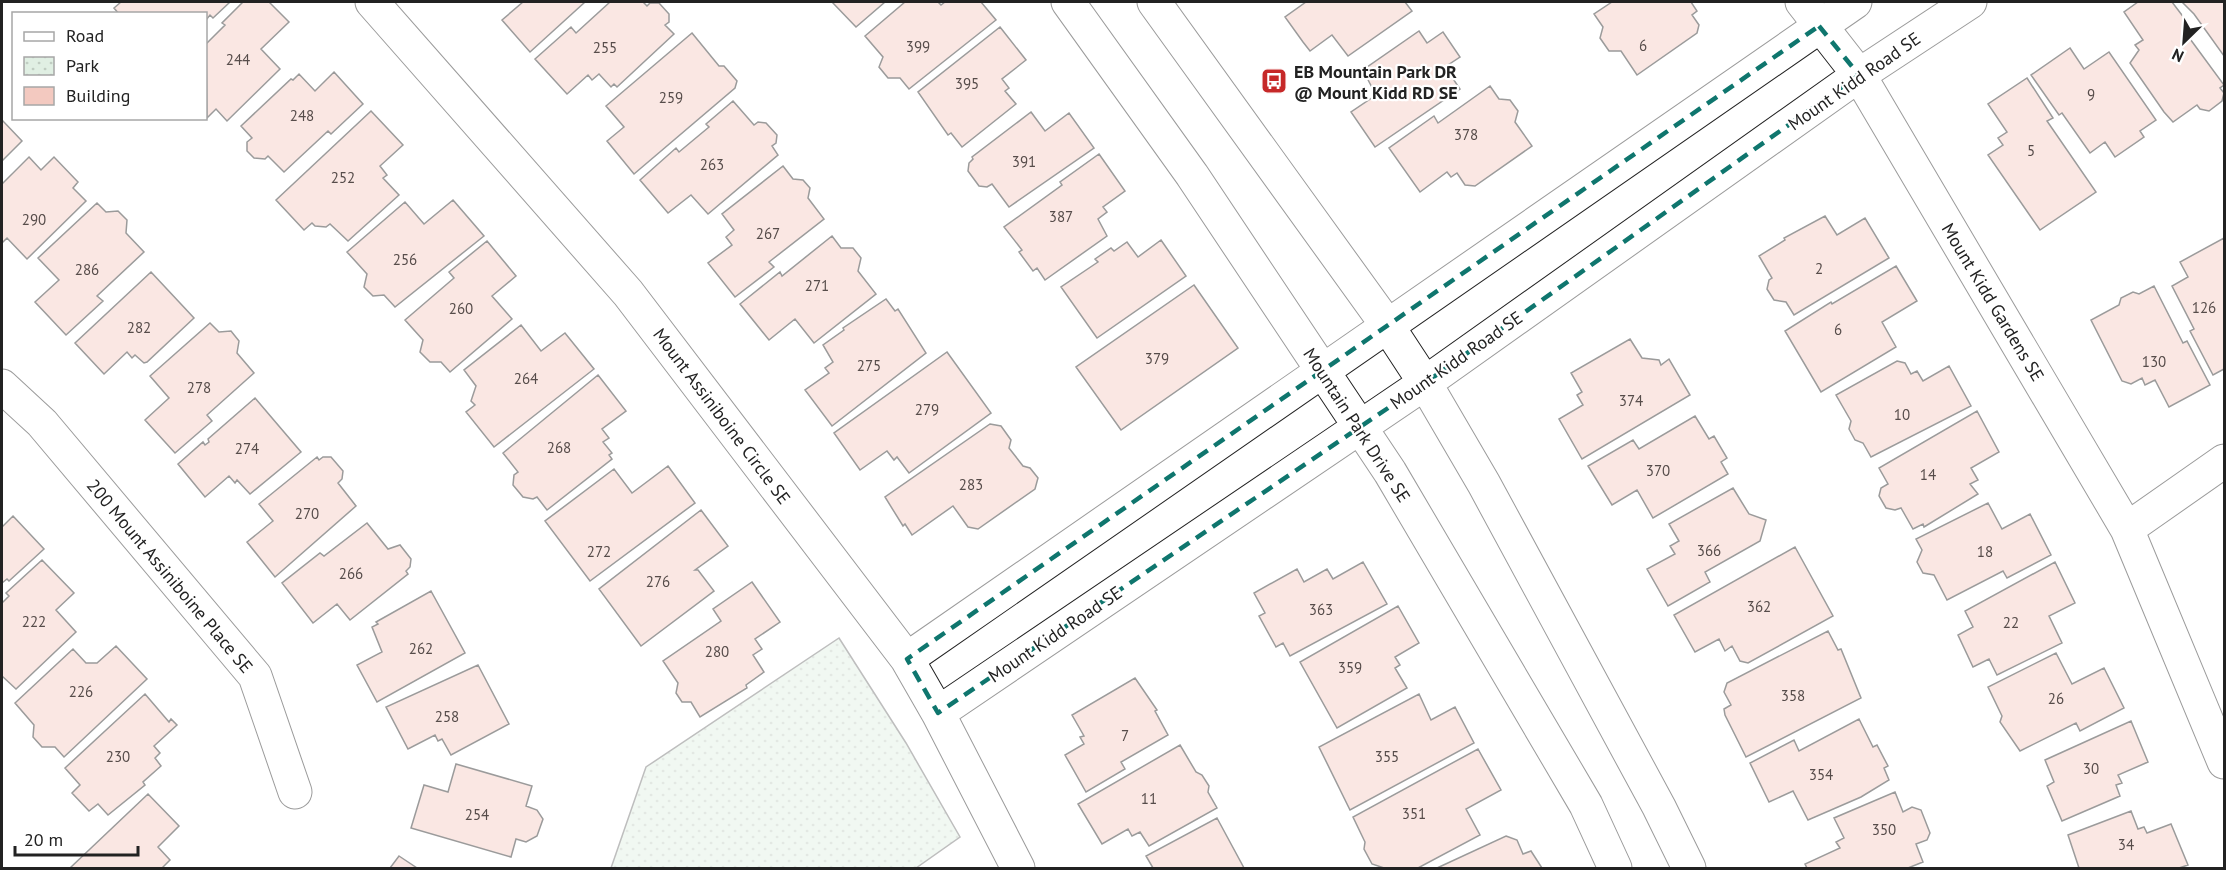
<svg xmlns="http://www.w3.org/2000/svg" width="2226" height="870" viewBox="0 0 2226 870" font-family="'PT Sans',sans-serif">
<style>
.park{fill:url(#park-dots);stroke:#6f6f6f;stroke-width:1.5}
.building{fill:#f3c9c0;stroke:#222;stroke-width:1.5}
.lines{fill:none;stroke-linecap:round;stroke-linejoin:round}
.minor-casing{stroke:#222;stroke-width:35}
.minor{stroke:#fff;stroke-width:33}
.marked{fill:none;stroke:#0f766e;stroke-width:4.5;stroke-dasharray:12 8;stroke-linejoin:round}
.labels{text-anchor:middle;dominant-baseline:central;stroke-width:4.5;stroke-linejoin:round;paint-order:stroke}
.number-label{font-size:15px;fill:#564c4a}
.poi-label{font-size:18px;font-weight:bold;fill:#222;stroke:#fff;text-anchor:start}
.street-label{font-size:18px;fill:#222;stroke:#fff}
</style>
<defs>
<pattern id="park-dots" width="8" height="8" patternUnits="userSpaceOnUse" patternTransform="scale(1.5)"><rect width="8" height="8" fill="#e0efe3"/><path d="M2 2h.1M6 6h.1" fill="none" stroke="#c0cdc2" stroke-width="1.8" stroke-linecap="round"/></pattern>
</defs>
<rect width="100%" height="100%" fill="#fff"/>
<path class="park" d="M839 638 906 743 960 837 916 868H611L646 767Z"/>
<path class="building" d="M121 2H230L213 18 210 15 206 20V14H119L114 8Z
M243 2H269L289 22 261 49 280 69 227 121 216 109 207 118 206 44 225 25 222 23Z
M523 2H585L530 52 502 20Z
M610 2H643L647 6 650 3H659L669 14V22L665 25 674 34 617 87 614 84 611 87 599 74 592 80 588 75 567 94 535 59 571 27 576 33Z
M832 2H885L856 27Z
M905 2H938L941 5 945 2H981L996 20 909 89 900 78H888L879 67 883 57 865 36Z
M1306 2H1405L1412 11 1348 56 1332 35 1310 51 1303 42 1285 17Z
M1612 2H1691L1697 11 1692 15 1699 25 1697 33 1637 75 1621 51H1609L1600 38 1603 27 1594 14Z
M2138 2H2172L2191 27 2185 32 2224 85 2220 88 2224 93 2222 101 2209 111 2200 109 2197 105 2173 122 2164 112 2130 63 2139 50 2135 45 2143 40 2124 12Z
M2182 2H2224V56L2194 14Z
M1000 27 1026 60 1002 79 1009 88 1005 91 1016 104 962 147 951 133 948 135 918 92Z
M1419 31 1427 43 1443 32 1460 57 1445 67 1460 89 1375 147 1351 112 1376 95 1367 78 1365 79 1360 72Z
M692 33 719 66H724L737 81 735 88 634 174 607 141 624 127 606 106Z
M2070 48 2084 69 2109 52 2156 120 2140 131 2144 137 2115 157 2105 142 2090 153 2062 113 2059 115 2031 75Z
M334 72 363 104 331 134 328 131 284 172 268 156 265 159 254 158 247 151V142L252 138 241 126 291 79 293 80 299 74 315 91Z
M2027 78 2053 118 2047 121 2096 192 2040 230 1988 155 2003 145 1998 138 2007 132 1988 104Z
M1490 86 1499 99 1510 100 1518 111 1515 122 1532 146 1475 186 1465 185 1457 173 1451 177 1447 172 1420 192 1389 148 1434 116 1438 123Z
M733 101 754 125 758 122 766 123 777 135 776 143 772 146 778 155 708 214 691 195 668 213 640 180 676 148 679 152 709 127 706 124Z
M371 111 403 145 380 166 387 175 383 178 399 195 348 241 330 224 326 227 315 226 312 223 304 230 276 200Z
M1031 112 1045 131 1069 113 1094 148 1009 207 992 184 987 187 979 186 968 171 969 163 973 159 972 157Z
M2 120 22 141 2 161Z
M1099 154 1125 191 1103 207 1107 212 1098 219 1107 236 1045 280 1037 268 1033 271 1019 252 1022 250 1004 227 1062 185 1060 182Z
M29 157 41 170 54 157 78 182 73 188 86 201 27 259 7 238 2 243V184Z
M783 166 793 179 803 180 810 188 808 198 824 219 769 262 774 267 735 297 708 263 732 245 726 237 734 230 722 214Z
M453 200 484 236 395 307 384 295 373 296 364 287 367 274 347 252 405 202 424 224Z
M97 203 106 212 118 211 127 220 126 233 144 252 97 296 103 301 66 335 35 302 59 280 38 258Z
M1825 216 1837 235 1865 218 1889 258 1794 315 1786 302 1774 300 1767 289 1769 280 1772 278 1759 256 1785 240 1784 238Z
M832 236 841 248H853L861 258 858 271 876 294 814 343 795 319 769 340 740 304 780 272 782 276Z
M2224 238V369L2213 375 2190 331 2194 329 2172 286 2188 277 2180 262Z
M1161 240 1186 276 1097 338 1061 287 1098 262 1095 259 1111 248 1114 251 1127 242 1138 257Z
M487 241 516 276 492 296 512 319 450 372 441 362H430L420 352 423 340 405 320 454 278 449 272Z
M1896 266 1917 301 1882 322 1896 347 1821 392 1785 331 1831 302 1832 304Z
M151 272 194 318 147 362 144 363 135 355 132 358 127 352 104 374 75 343Z
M1194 285 1238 348 1121 430 1076 367Z
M2154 286 2183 343 2187 341 2210 385 2169 407 2155 380 2145 385 2142 378 2131 384 2122 381 2091 320 2119 305 2121 298 2133 292 2139 294Z
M886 299 895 311 898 309 926 353 832 426 805 390 829 373 825 368 833 362 823 345 844 330 843 328Z
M210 323 219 332 231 331 239 341 237 353 254 373 207 415 212 421 175 453 145 420 169 398 150 376Z
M521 325 541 351 565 333 594 369 494 447 466 412 475 405 471 401 476 386 464 370Z
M1630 339 1642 358 1659 360 1661 365 1669 359 1690 395 1582 459 1559 419 1583 405 1577 395 1582 392 1571 373Z
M947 352 991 413 909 473 897 457 894 460 887 451 860 470 834 433Z
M1897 361 1905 363 1911 374 1917 371 1923 381 1949 366 1971 406 1871 457 1863 443 1855 440 1849 429 1851 421 1836 395Z
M598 375 626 411 602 429 609 438 603 442 612 453 609 455 612 459 547 510 537 497 533 499 523 497 513 485 514 475 518 472 503 453Z
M255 398 301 452 250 494 237 480 235 483 229 476 205 497 178 464 203 442 205 445 209 442 208 439Z
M1977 411 1999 452 1971 468 1978 480 1970 484 1978 494 1924 527 1923 524 1913 529 1901 508 1895 510 1886 508 1879 496 1881 488 1888 484 1879 468Z
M1695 416 1709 439 1714 436 1727 458 1721 462 1728 474 1653 518 1637 490 1612 505 1588 466 1633 440 1639 449Z
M990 424 1001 426 1011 440 1009 448 1023 466 1030 468 1038 478 1035 489 978 529 968 527 953 506 912 535 905 524 903 526 885 497Z
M317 457 319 460 323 457H331L343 471 342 479 338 483 356 506 275 577 247 542 273 521 259 504Z
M668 466 695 503 590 581 545 521 614 469 632 493Z
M1733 488 1749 514 1766 520 1760 541 1705 572 1710 582 1668 606 1647 569 1675 554 1670 546 1679 541 1669 524Z
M1988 503 2002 529 2030 514 2051 555 2007 578 2003 571 1947 600 1934 575 1923 573 1917 562 1922 550 1916 539Z
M701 510 728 546 695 570H698L714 591 641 646 599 589Z
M13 516 44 549 9 581 7 579 2 583V527Z
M367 523 388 549 400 545 411 559 410 567 406 571 408 574 350 620 337 604 313 623 282 583 320 553 324 556Z
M1795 547 1833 616 1748 663 1740 661 1732 646 1725 651 1719 639 1695 652 1674 615Z
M42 560 74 593 56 610 76 632 16 689 2 676V603L9 596 6 593Z
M1363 562 1387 604 1290 656 1283 643 1276 647 1259 616 1265 613 1254 593 1297 569 1304 582 1327 569 1333 579Z
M2055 562 2075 603 2049 616 2062 643 1997 675 1989 659 1973 667 1958 635 1973 627 1965 611Z
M752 582 780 622 755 639 762 649 753 655 764 672 746 685 747 688 700 717 691 702H682L676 693 678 683 663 661 721 621 713 609Z
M431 591 465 653 377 702 357 665 382 652 372 627 378 624 376 622Z
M1398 606 1419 643 1395 657 1400 665 1395 668 1407 688 1337 728 1300 662Z
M1828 631 1838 650 1841 649 1861 698 1746 757 1725 715 1724 709 1731 705 1724 692 1727 683Z
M116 646 147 679 64 757 55 747H42L33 737 34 725 15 703 73 649 86 663H97Z
M2056 653 2072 684 2104 668 2124 708 2080 731 2076 723 2020 751 2000 722 2002 716 1988 687Z
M478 665 509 724 451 755 442 739 438 741 435 735 408 749 386 707Z
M1135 678 1157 710 1155 711 1168 735 1121 762 1125 769 1086 792 1065 755 1084 744 1080 737 1084 736 1072 715Z
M145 694 169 722 171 719 177 725 154 746 160 753 155 758 161 766 143 782 145 785 108 815 98 804 89 811 72 793 80 785 65 768Z
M1419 694 1431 720 1455 707 1474 743 1350 810 1319 747Z
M1859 719 1873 747 1877 745 1888 766 1884 768 1889 780 1861 797 1808 820 1793 791 1769 802 1750 763 1794 740 1799 751Z
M2131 721 2148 762 2118 775 2122 783 2116 785 2120 796 2062 821 2047 786 2054 782 2045 760Z
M1180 745 1196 772 1202 775 1209 786 1208 792 1217 808 1149 846 1140 832 1132 836 1128 829 1102 844 1078 804Z
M1478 749 1501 790 1466 809 1480 835 1418 868H1384L1372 864 1364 849 1365 842 1353 817Z
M456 764 532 786 526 806 537 810 543 819 537 836 526 842 516 839 511 857 411 828 424 785 448 792Z
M1895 792 1903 812 1912 807 1921 810 1930 833 1927 840 1916 844 1923 862 1908 868H1807L1805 864 1840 848 1836 842 1844 838 1834 818Z
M148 794 179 826 158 847 170 860 162 868H70Z
M2131 811 2138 829 2144 827 2147 833 2171 824 2188 865 2179 868H2079L2068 835Z
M1217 818 1244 868H1153L1146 856Z
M1506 836 1517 840 1523 854 1531 851 1542 868H1437Z
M399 856 417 868H390Z"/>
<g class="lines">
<g class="minor-casing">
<path id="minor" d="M372 2 628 293 907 659 938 713 1018 868
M1068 2 1192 175 1390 472 1586 805 1615 868
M1154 2 1387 325 1425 383 1484 484 1659 807 1689 868
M1802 2 1859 75 2127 529 2224 762
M2 386 42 423 255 676 295 792
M2127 529 2224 461
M907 659 1855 2
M938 713 1425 383 1859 75 1970 2"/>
</g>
<use href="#minor" class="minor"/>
</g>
<path d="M0 0H2226V870H0ZM1819 26 1859 75 1425 383 938 713 907 659Z" fill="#fff" fill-opacity=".55" fill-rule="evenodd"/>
<path class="marked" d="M1819 26 1859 75 1425 383 938 713 907 659Z"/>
<defs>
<g id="bus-square" transform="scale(1.35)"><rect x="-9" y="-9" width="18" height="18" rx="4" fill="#c62828" stroke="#fff"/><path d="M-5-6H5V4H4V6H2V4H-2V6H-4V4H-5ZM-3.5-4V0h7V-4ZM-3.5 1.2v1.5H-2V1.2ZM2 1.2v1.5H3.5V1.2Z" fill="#fff"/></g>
</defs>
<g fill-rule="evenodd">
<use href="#bus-square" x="1274" y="81"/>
</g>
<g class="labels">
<g class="number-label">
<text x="1643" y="45">6</text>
<text x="918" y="46">399</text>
<text x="605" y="47">255</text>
<text x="238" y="59">244</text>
<text x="967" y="83">395</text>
<text x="2091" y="94">9</text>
<text x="671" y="97">259</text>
<text x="302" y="115">248</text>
<text x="1466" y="134">378</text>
<text x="2031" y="150">5</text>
<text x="1024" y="161">391</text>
<text x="712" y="164">263</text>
<text x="343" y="177">252</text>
<text x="1061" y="216">387</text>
<text x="34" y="219">290</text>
<text x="768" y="233">267</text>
<text x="405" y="259">256</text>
<text x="1819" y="268">2</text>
<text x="87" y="269">286</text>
<text x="817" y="285">271</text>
<text x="2204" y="307">126</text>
<text x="461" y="308">260</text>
<text x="139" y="327">282</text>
<text x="1838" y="329">6</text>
<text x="1157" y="358">379</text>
<text x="2154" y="361">130</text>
<text x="869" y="365">275</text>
<text x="526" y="378">264</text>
<text x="199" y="387">278</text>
<text x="1631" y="400">374</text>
<text x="927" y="409">279</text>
<text x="1902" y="414">10</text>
<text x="559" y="447">268</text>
<text x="247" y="448">274</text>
<text x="1658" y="470">370</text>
<text x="1928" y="474">14</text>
<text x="971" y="484">283</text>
<text x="307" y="513">270</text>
<text x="1709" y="550">366</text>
<text x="599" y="551">272</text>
<text x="1985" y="551">18</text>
<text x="351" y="573">266</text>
<text x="658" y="581">276</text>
<text x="1759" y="606">362</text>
<text x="1321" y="609">363</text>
<text x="34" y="621">222</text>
<text x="2011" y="622">22</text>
<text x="421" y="648">262</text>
<text x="717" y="651">280</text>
<text x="1350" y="667">359</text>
<text x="81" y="691">226</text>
<text x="1793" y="695">358</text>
<text x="2056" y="698">26</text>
<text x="447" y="716">258</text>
<text x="1125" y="735">7</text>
<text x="118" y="756">230</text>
<text x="1387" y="756">355</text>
<text x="2091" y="768">30</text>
<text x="1821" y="774">354</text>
<text x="1149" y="798">11</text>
<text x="1414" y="813">351</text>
<text x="477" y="814">254</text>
<text x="1884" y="829">350</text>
<text x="2126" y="844">34</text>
</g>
<g class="poi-label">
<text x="1294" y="71">EB Mountain Park DR<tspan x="1294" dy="21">@ Mount Kidd RD SE</tspan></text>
</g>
<g class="street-label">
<text transform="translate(1854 81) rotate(-35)">Mount Kidd Road SE</text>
<text transform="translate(1993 302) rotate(59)">Mount Kidd Gardens SE</text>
<text transform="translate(1456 360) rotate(-35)">Mount Kidd Road SE</text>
<text transform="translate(722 416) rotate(53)">Mount Assiniboine Circle SE</text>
<text transform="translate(1357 425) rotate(57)">Mountain Park Drive SE</text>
<text transform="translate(170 576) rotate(50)">200 Mount Assiniboine Place SE</text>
<text transform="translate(1055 634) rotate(-34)">Mount Kidd Road SE</text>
</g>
</g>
<rect width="2226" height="870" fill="none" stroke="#222222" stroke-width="6"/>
<rect x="12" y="12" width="195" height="108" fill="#ffffff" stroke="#a7a7a7" stroke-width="1.5"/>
<rect x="24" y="32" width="30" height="9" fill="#ffffff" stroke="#a7a7a7" stroke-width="1.5"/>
<text x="66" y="42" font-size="18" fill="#222222">Road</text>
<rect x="24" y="57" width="30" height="18" fill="url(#park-dots)" stroke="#a7a7a7" stroke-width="1.5"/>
<text x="66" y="72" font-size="18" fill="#222222">Park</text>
<rect x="24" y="87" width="30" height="18" fill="#f3c9c0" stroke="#a7a7a7" stroke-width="1.5"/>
<text x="66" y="102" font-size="18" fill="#222222">Building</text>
<g transform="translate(2184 42) rotate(205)" stroke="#ffffff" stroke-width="4.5" paint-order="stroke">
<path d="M0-4.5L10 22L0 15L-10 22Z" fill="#222222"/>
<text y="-9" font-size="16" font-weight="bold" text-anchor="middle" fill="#222222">N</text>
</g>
<path d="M15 846v9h123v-9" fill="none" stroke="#222222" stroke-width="3"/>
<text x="24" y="846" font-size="18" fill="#222222" stroke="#ffffff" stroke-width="4.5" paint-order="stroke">20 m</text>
</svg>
